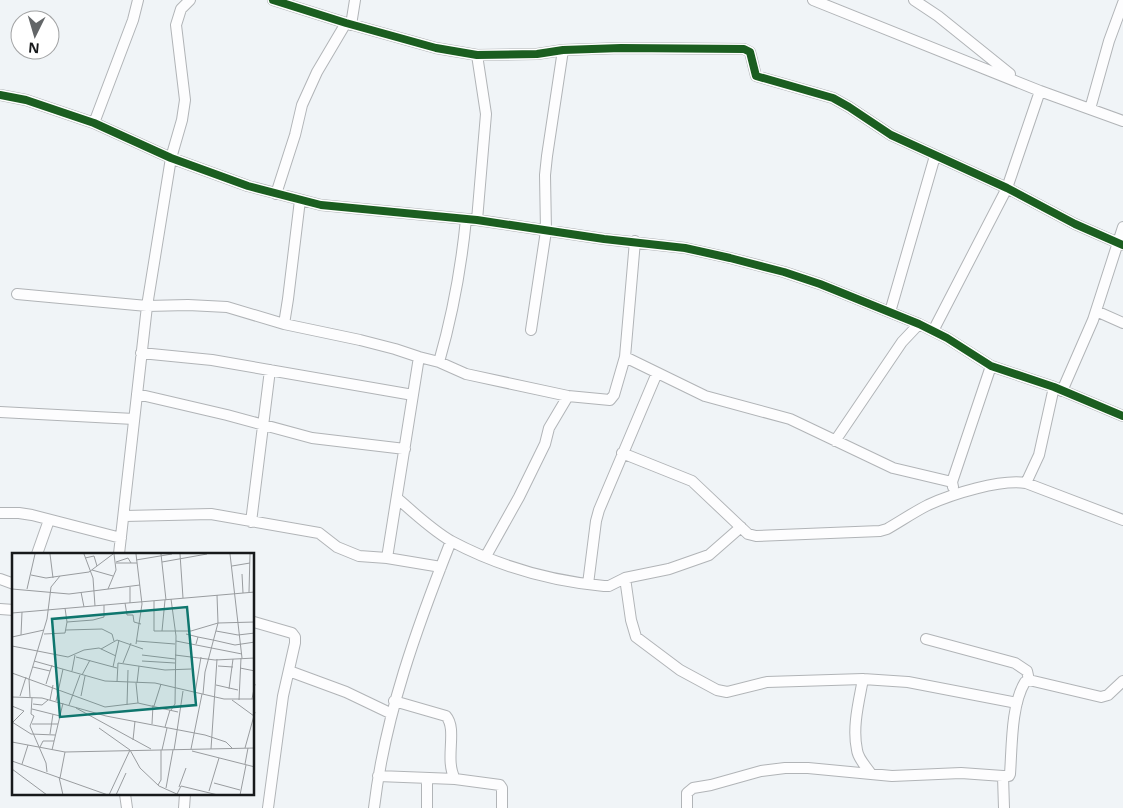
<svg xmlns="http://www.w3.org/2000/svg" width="1123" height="808" viewBox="0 0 1123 808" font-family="'Noto Sans',sans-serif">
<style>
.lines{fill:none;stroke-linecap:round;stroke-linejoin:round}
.minor-casing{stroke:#b1b4b7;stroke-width:12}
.minor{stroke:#fdfdfe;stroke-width:10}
.cycleway-casing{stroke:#fff;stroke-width:11}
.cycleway{stroke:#1b5e20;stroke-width:8}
.inset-road{fill:none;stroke:#999c9f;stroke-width:1}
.view{fill:#0f766e;fill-opacity:0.15;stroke:#0f766e;stroke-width:2.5}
.inset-edge{fill:none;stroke:#17191b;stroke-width:2.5}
</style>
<rect width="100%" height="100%" fill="#f0f4f7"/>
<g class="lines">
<g class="minor-casing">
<path id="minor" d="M273 0 346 23 436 48 477 55 537 54 563 50 621 48 744 49 750 52 756 76 833 98 849 107 891 135 1007 188 1075 224 1123 245
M813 0 1040 91 1123 121
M914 0 938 16 1010 74
M351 25 355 0
M0 95 26 100 94 123 171 158 248 186 321 205 477 220 604 239 685 248 730 258 784 272 820 284 919 324 947 338 991 366 1054 387 1123 416
M1090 109 1109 41 1123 3
M94 123 133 20 138 0
M276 194 295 135 302 105 317 72 346 23
M477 220 486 114 477 55
M17 294 147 306 188 305 227 307 284 324 360 340 395 349 419 357 439 362 466 374 568 396 610 400 614 395 625 357 635 241
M1096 311 1123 323
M890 312 935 156
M284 324 288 299 300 200
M531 330 546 231 545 175 547 156 563 50
M933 331 1007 188 1040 91
M141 353 212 360 413 395
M625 357 705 396 790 419 893 468 952 482
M439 362C453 313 461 270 466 219
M1062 391 1093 320 1123 227
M137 394 227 415 312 438 405 449
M0 412 134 419
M835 441 902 342 919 324
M622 453 692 481 748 534 756 536 880 531 887 529C901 521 914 512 928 505 952 494 1000 479 1026 483L1123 520
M1026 483 1039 455 1054 387
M953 487 952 482 991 366
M397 498C414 513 432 530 451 541 498 566 551 581 604 586H609L625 578 669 569 709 555 741 527
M0 513H19L32 515 121 538
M125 516 211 514 319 533 337 547 359 556 387 558 441 567
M251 522 270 370
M37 554 49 520
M119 554 147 306 171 158 182 120 185 100 176 25 181 9 190 0
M486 556 519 497 545 444 549 428 568 396
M387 558 419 357
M625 578 631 620 636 637 680 670 717 690 727 692 767 682 863 679 908 682 1017 703
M0 579 14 584
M588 584 596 521 599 510 657 373
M0 609 14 610
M254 622 292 633 295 637V643L283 696 268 808
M926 639 1015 663 1027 671 1029 680
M289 671 346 692 392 714
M863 679C859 701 852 727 857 750 858 759 866 766 871 774
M394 701 446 716C458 730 444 759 455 779L500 785 502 788V808
M378 776 455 779
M1003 776H1009L1010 774C1012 747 1011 705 1025 682L1029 680 1101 697 1108 695 1123 681
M125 794 127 808
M184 808 185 794
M374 808C385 715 417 627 451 541
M427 808V778
M687 808V793L693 788 711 785 761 771 785 768H808L892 776 961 773 1003 776 1004 808"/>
</g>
<use href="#minor" class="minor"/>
<g class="cycleway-casing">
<path id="cycleway" d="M273 0 346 23 436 48 477 55 537 54 563 50 621 48 744 49 750 52 756 76 833 98 849 107 891 135 1007 188 1075 224 1123 245
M0 95 26 100 94 123 171 158 248 186 321 205 477 220 604 239 685 248 730 258 784 272 820 284 919 324 947 338 991 366 1054 387 1123 416"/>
</g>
<use href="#cycleway" class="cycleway"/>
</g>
<g transform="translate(12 553)">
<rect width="242" height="242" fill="#f0f4f7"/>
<path class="inset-road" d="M38 1 41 25M72 1 81 25 83 53M124 1 130 51 124 91M149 1 154 47M168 1 171 45M218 1 230 105M73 5 82 3 85 13M124 7 160 1M104 9 116 5 119 10M150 9 195 1M104 10H125M220 13 238 10M80 17 101 23M230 21 231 40M19 22 34 25 77 19 101 1M118 34V50M0 36 57 41 128 32M15 36 23 1M96 36 104 17 102 1M69 39 72 54M237 39 238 1M159 46 164 83 163 151 159 157M142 48V78H179L206 70 243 69M113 50 115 62H121L122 69 129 71M53 55 55 69 81 67 92 64V52M0 60 243 39M54 77 90 76 100 81 102 88M150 78 153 47M204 78 226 82 243 80M32 81 53 80 55 69M174 81 186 84 184 91M9 82 10 59M0 84 32 77M186 84 201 87M201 87 223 92 243 89M125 88 163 91M164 88 230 101M0 93 56 104 72 97 87 95 104 103M89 96 105 87 131 96M130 102 163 106M163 102 203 107 243 105M64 104 105 115M22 108 93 128 143 130 212 146H243M130 108 163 110M111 110 119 90M206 113 221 114M21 114 38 118M101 114 107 87M228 115 243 118M60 118 63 102M0 120 93 154 126 150 166 159M70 122 78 107M105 129 106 110 153 117 179 116M124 130 126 150M125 130 127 113M34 131 40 112M204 132 226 137M217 136 221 106M183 140 189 104M191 141 193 119 206 70 205 42M8 143 14 124M69 143 73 123M0 144 30 145 94 163 193 182 214 189 220 195M18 144 17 126 35 66 39 34 48 23M20 145 19 161 22 163 18 173 34 210 35 219M240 146 243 131M38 147 41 132M220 147 242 163M227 147 229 105M44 148 51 116M21 151 30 152 36 147M57 152 68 122M115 152 116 117M0 153 12 158 1 169M142 153 149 131M64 155 139 196M20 156 48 163M0 169 19 181 43 182M20 171H46M140 171 141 152M153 174 158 157M87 175 118 197 97 242M165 178 171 138M38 181 41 161M121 187 123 168M0 189 53 199 243 195M28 194 31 188H42M233 195 243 159M179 196 190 141M199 196 205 106M40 197 51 150M118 197 128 215 147 233 167 242M150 197 155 175M162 197 165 178M180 198 243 214M0 208 96 242M10 211 16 192M233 211 236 195M0 216 35 242M47 224 51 242M48 225 53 199M202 230 228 237M146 232 149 227V197M167 234 174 215M154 235 161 197M197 238 207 205M165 241 169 233 206 242M104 242 114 220M228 242 234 212"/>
<path class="view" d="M175 54 184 152 48 164 40 66Z"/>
<rect width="242" height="242" class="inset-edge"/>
</g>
<g transform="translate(35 35) rotate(185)"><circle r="24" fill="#ffffff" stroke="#a2a3a4"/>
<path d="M0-4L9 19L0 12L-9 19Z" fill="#636668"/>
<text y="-8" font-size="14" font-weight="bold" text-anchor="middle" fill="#17191b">N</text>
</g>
</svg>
